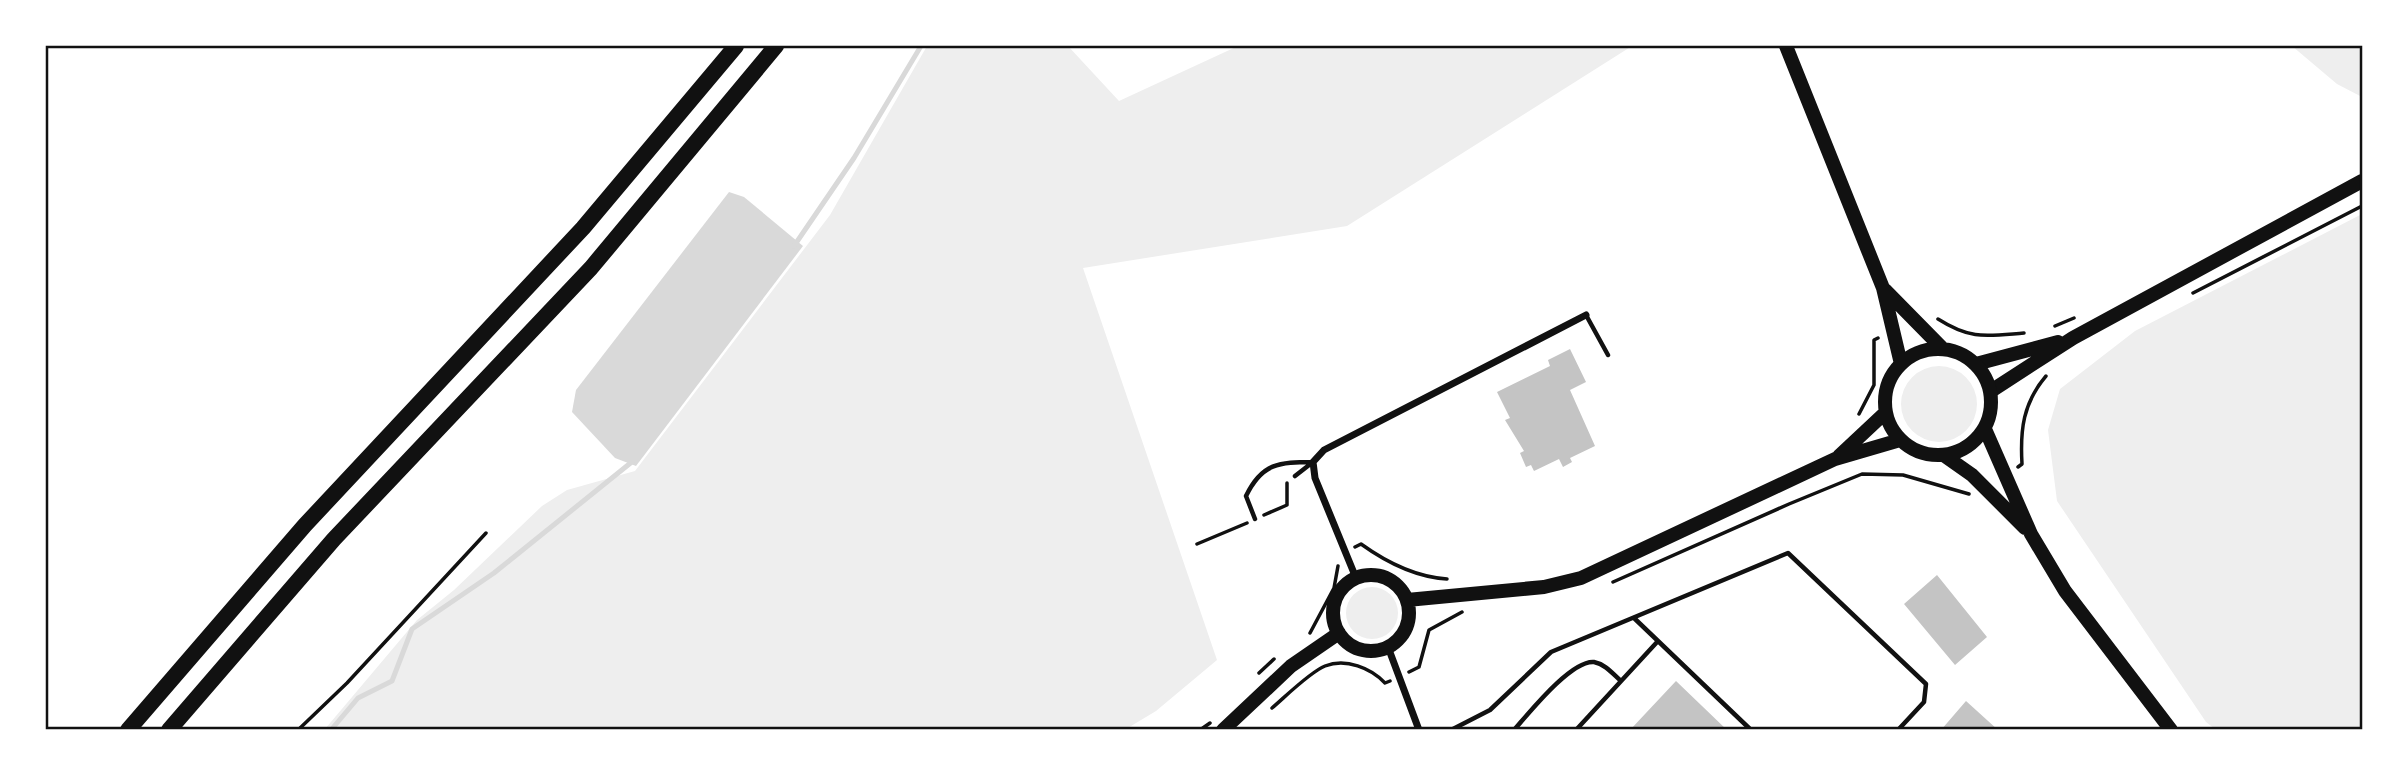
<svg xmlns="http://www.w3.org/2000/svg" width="2408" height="775" viewBox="0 0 2408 775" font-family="'IBM Plex Sans',sans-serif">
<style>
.green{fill:#eee}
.water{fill:#d9d9d9}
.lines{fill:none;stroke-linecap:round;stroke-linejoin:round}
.stream{stroke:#d9d9d9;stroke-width:5}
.building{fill:#c4c4c4}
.path{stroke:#111;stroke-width:3.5}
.service{stroke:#111;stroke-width:4.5}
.minor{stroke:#111;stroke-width:7}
.secondary{stroke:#111;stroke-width:14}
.primary{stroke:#111;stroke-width:14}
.trunk{stroke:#111;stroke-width:16}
.neatline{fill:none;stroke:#111;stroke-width:2.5}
</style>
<rect width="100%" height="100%" fill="#fff"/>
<path class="green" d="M927 46H1068L1119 101 1238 46H1632L1347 226 1083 268 1217 660 1156 711 1126 729H325L417 620 454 590 542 506 567 490 635 471 830 215Z
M2292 46H2362V97L2337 84Z
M2362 214V729H2215L2206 722 2057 501 2048 430 2060 389 2135 331Z
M1901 404a38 38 0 1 1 76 0a38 38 0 1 1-76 0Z
M1346 613a26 26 0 1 1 52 0a26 26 0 1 1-52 0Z"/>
<path class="water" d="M729 192 744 197 803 246 636 466 615 458 572 412 576 390Z"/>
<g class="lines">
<path class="stream" d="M794 246 854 158 921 46
M331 730 358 698 392 681 412 629 494 573 633 461"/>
</g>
<path class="building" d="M1570 349 1586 382 1570 390 1595 446 1570 458 1572 462 1563 467 1559 459 1534 471 1531 465 1526 467 1520 453 1524 451 1505 420 1510 418 1497 392 1550 366 1548 360Z
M1937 575 1987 637 1955 665 1904 604Z
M1676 681 1727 730H1630Z
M1966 701 1998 730H1941Z"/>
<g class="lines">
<path class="path" d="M2193 293 2362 206
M1938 319C1971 340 1986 336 2024 333
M2055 326 2074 318
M1859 414 1874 385V340L1878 338
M2018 467 2022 464C2020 430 2023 403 2046 376
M1264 515 1287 505V483
M1197 544 1247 523
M1355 547 1361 544C1386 562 1416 577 1447 579
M1613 582 1789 504 1862 474 1903 475 1969 494
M1310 633 1334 588 1338 566
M1409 672 1419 667 1429 630 1462 612
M1259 673 1274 659
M1272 708C1285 697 1310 672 1325 666 1346 658 1371 668 1385 683L1390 681
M298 730 347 683 486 533
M1200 730 1210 723"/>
<path class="service" d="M1586 315 1608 355
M1295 476 1313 462
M1255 519 1246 496C1262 463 1279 462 1313 462
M1634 618 1751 730
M1451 730 1490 710 1551 652 1788 553 1926 684 1924 702 1898 730
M1514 730C1529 713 1571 660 1594 662 1605 664 1613 674 1621 681
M1576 730 1658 641"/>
<path class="minor" d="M1356 578 1315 478 1313 462 1324 450 1586 315
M1388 647 1419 730"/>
<path class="secondary" d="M1976 364 2058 342
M1991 391 2073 338 2362 181"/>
<path class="primary" d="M1786 46 1883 288 1901 364
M1885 290 1943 349
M1885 402a53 53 0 1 1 106 0a53 53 0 1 1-106 0Z
M1985 429 2031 534 2065 591 2171 730
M1839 456 1886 412
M1945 456 1972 475 2025 528
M1333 613a38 38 0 1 1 76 0a38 38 0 1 1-76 0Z
M1407 600 1544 587 1581 578 1835 459 1900 440
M1223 730 1291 666 1339 633"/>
<path class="trunk" d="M128 730 305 525 583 228 736 46
M169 730 334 539 591 268 776 46"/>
</g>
<rect width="2408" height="775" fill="none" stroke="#ffffff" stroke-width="94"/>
<rect x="47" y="47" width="2314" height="681" class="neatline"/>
</svg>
